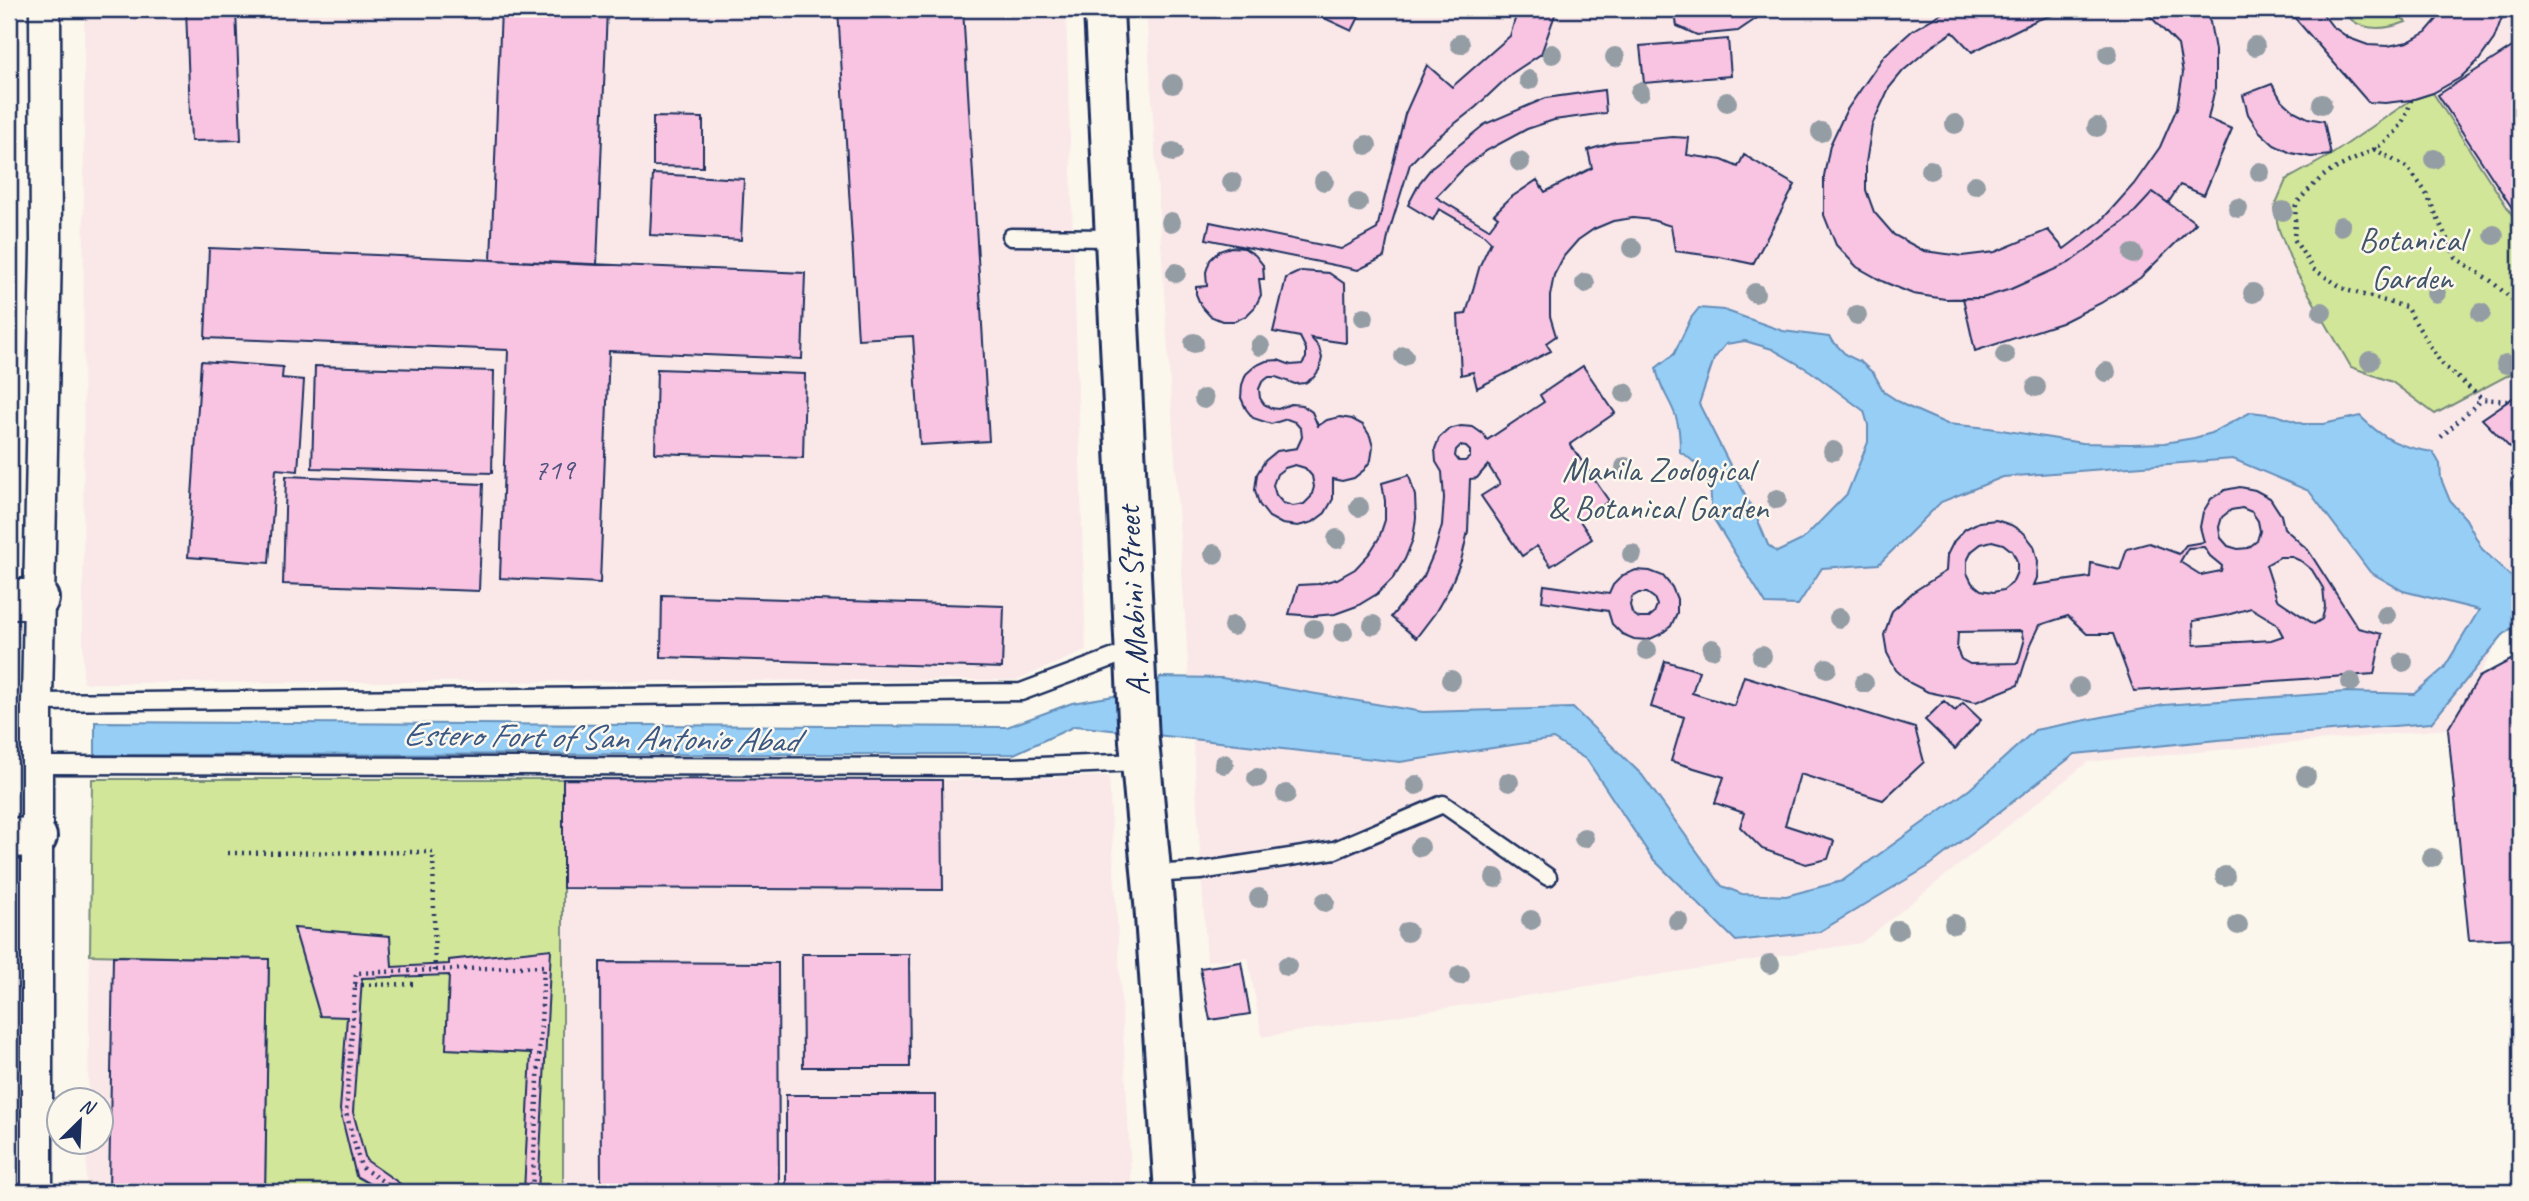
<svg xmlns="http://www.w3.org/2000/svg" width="2529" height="1201" viewBox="0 0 2529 1201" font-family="Caveat,sans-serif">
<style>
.built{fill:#fae8e9}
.green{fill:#d2e69a;stroke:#768a7c;stroke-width:2}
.water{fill:#96cef5;stroke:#658eb9;stroke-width:2;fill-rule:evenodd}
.building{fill:#f8c4e2;stroke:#1b2f5e;stroke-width:2;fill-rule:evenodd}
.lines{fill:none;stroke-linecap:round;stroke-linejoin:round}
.lane-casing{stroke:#1b2f5e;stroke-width:21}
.street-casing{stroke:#1b2f5e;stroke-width:35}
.secondary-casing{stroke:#1b2f5e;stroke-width:44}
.highway-casing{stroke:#1b2f5e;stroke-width:44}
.path{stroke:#1b2f5e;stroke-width:4.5;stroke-dasharray:2 5;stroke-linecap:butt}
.lane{stroke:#fbf7ec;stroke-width:16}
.street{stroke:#fbf7ec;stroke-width:30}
.secondary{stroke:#fbf7ec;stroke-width:38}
.highway{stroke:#fbf7ec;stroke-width:38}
.tree{fill:#949da4}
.labels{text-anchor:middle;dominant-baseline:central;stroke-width:5;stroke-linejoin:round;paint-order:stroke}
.number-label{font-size:30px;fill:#52547f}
.park-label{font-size:33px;fill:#40546a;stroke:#fbf7ec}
.street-label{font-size:33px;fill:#1b2f5e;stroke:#fbf7ec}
.water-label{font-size:35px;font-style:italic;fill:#3a5784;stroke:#fbf7ec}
</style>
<rect width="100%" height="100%" fill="#fbf7ec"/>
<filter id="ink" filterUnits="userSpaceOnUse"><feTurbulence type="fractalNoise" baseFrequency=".0143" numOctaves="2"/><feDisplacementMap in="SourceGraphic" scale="14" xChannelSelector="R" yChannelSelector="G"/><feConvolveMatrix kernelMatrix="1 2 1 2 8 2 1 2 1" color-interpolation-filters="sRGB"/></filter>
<g filter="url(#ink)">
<path class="built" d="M84 9H1066L1086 651 1016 680 83 683Z
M1146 9H2520V573L2510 577 2502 636 2448 729 2088 762 1861 943 1262 1037 1248 958 1207 961Z
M1109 776 1132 1192H86L87 1142H102V1100L88 1099 92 779 942 780Z"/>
<path class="green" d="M2342 9H2395L2406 22C2383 31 2356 32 2342 9Z
M2433 93 2520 227V369L2435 414 2392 382 2351 367 2294 268 2279 230 2274 208 2286 180 2331 155 2411 100Z
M92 779H563V1192H265L269 959 90 955Z"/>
<path class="water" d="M1699 308 1724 310 1783 331 1829 337 1846 355 1861 362 1874 374 1884 392 1904 405 1947 424 1989 428 2082 443 2131 444 2164 443 2194 438 2212 433 2251 412 2276 415 2303 424H2323L2360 416C2384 440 2400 447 2433 452L2440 464 2441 479 2450 501 2466 519 2482 549 2520 585V621L2502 636 2431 723 2218 740 2075 754 1929 866 1819 932 1736 941 1652 858 1587 760 1553 739 1400 762 1075 726 1014 754 95 755V722L1007 727 1072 703 1156 689 1160 677 1222 678 1423 712 1573 708 1642 775 1722 886 1742 894 1786 896 1842 881 1970 789 2035 730 2164 705 2347 692 2414 694 2444 668 2479 610 2403 591 2370 572 2309 491 2233 459 2003 477 1941 502 1879 564 1822 568 1798 605 1766 604 1710 513C1715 485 1704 466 1680 452 1680 440 1680 428 1676 417 1669 397 1660 390 1656 368L1674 354 1691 318ZM1745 341 1772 349 1810 371 1864 411 1868 425V442L1847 494 1802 540 1777 552 1768 545 1757 518 1699 404 1714 359 1726 344Z"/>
<path class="building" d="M186 9H236L241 140 191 141Z
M501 9H607L597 265 491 260Z
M838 9H963L989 441 920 445 913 336 858 339Z
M1310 9H1363L1352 31 1309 11Z
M1518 9H1557L1541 54 1511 74 1476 107 1429 144 1410 164 1389 232 1384 257 1358 270 1206 239 1210 222 1341 249 1377 229 1405 114 1427 65 1452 87 1510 36Z
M1674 9H1756L1757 18 1738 31 1697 35 1677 26Z
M1949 9H2072L2037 20 1972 52 1953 32 1931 47 1903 71 1889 88 1872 125 1866 163V190L1874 212 1894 235 1924 251 1962 256 1995 252 2048 230 2064 249 2101 221 2134 184 2160 147 2177 108 2183 73 2178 45 2147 13 2134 9H2203L2210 22 2215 50V88L2208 119 2232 129 2204 195 2180 185 2168 203 2153 192 2130 217 2069 263 2011 289 1982 298 1945 299 1913 294 1884 282 1857 267 1836 245 1824 215V176L1830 145 1846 111 1884 56 1913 30Z
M2232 9H2251L2248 17Z
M2287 9H2319L2332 26 2349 38 2368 45 2388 46 2408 42 2426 32 2439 17 2444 9H2505L2494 39 2479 60 2460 78 2433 93 2411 100 2385 103 2368 102Z
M1728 39 1731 76 1644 83 1640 46Z
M2520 42V220L2438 95Z
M2272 84 2281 99 2294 111 2308 118 2324 121 2331 155 2311 157 2291 153 2274 145 2259 131 2248 114 2243 95Z
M1604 90 1606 113 1554 120 1527 129 1486 151 1462 170 1436 197 1489 229 1498 217 1494 214 1510 198 1537 180 1545 192 1592 168 1588 150 1615 142 1673 137 1689 138 1687 155 1722 160 1738 167 1744 155 1795 185 1753 264 1720 257 1675 251 1671 226 1652 220 1633 218 1613 221 1594 229 1578 240 1564 256 1554 275 1550 296V316L1556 336 1546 343 1551 351 1477 388 1473 372 1461 375 1458 315 1466 314 1480 265 1491 242 1484 235 1439 209 1433 220 1408 205 1420 182 1433 166 1485 124 1546 98Z
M653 117 703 118V167L653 166Z
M653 174 744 179 741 240 650 235Z
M2153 192 2196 223 2140 278 2101 303 2061 323 1975 351 1963 298H1982L2011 289 2069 263 2130 217Z
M1231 247 1244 248 1255 255 1263 265 1264 279H1259L1261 295 1255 307 1246 316 1235 321H1222L1210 316 1201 306 1196 294V287L1207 286 1206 272 1210 260 1219 251Z
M209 248 805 273 802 359 609 351 600 583 500 578 508 350 205 338Z
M1301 271 1329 273 1345 284 1346 343 1311 338 1319 347 1322 358 1319 370 1314 377 1305 383 1295 384 1276 377H1269L1262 382 1259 389 1260 398 1264 404 1271 408 1278 409 1291 404 1302 405 1312 412 1318 426 1327 420 1340 417 1352 419 1363 425 1370 436 1373 447 1371 460 1364 470 1354 478 1342 481 1333 479V499L1325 513 1313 522 1298 526 1282 524 1269 517 1259 504 1255 490 1257 474 1265 461 1277 451 1297 448 1302 437 1301 429 1295 422 1287 419 1271 424 1253 418 1246 409 1241 398 1242 385 1246 374 1255 366 1266 361 1278 360 1291 365 1302 364 1306 358V349L1300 337 1273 332 1286 278ZM1295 465 1305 468 1312 476 1314 487 1311 497 1304 504 1293 506 1283 503 1276 495 1273 485 1277 474 1285 468Z
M201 361 283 367 282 378 304 380 298 471 276 469 269 563 188 557Z
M315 366 494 371 492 473 312 468Z
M1583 366 1615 413 1570 444 1609 501 1580 521 1592 539 1551 566 1537 546 1522 556 1481 496 1500 484 1488 465 1477 478 1470 479 1468 531 1461 561 1450 587 1435 613 1416 638 1391 617 1424 576 1435 550 1442 525 1444 498 1442 472 1436 462 1435 449 1439 438 1449 429 1461 426 1473 427 1483 434 1487 440 1544 402 1540 395ZM1460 446 1466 447 1470 451V457L1465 461H1459L1455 456 1456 450Z
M657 369 805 374 803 458 655 453Z
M2520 393V523L2513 503 2511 484 2517 455 2482 419Z
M1409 475 1415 496 1416 518 1413 539 1405 559 1393 578 1377 594 1357 606 1335 614 1313 616 1289 614 1298 585 1318 584 1337 579 1355 569 1369 554 1379 538 1385 520V501L1382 483Z
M286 476 483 484 479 591 283 584Z
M2240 487 2255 490 2270 498 2281 515 2284 528 2308 550 2358 628 2382 634 2374 674 2134 691 2113 634H2087L2068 616 2040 625 2031 644 2018 685 1976 702 1928 692 1910 683 1896 670 1887 653 1884 635 1892 611 1913 592 1946 571 1947 555 1954 541 1965 529 1979 522 1996 520 2011 525 2024 533 2034 546 2038 561 2037 578 2034 585 2090 577 2091 563 2120 570 2127 549 2149 543 2179 554 2186 545 2204 542 2200 527 2203 512 2211 499 2225 490ZM2242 508 2252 512 2258 521 2260 531 2257 541 2248 548 2238 549 2228 546 2221 538 2219 527 2222 517 2231 510ZM1992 541 2003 544 2012 551 2017 561V572L2012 583 2003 590 1993 592 1981 590 1972 583 1967 573V561L1972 551 1981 544ZM2204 547 2210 556 2222 566 2221 571 2201 575 2180 562 2188 548ZM2280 557H2292L2301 561 2312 570 2323 588 2325 607 2322 619 2314 624 2277 599 2266 565ZM2251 608 2276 623 2283 636 2271 640 2194 645 2193 621 2227 615ZM2021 631 2024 642 2018 663 1970 664 1961 659 1957 650 1958 632Z
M1636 570 1650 571 1663 576 1672 587 1677 599V613L1671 626 1661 634 1648 640 1634 639 1622 634 1612 624 1608 611 1542 601 1544 585 1609 594 1613 585 1623 575ZM1639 593H1647L1654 598 1657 605 1654 613 1648 618H1639L1632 613 1630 605 1632 597Z
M662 595 1004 606 1002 668 661 657Z
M2520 655V938L2469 940 2448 729 2479 677Z
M1665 661 1699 671 1692 693 1734 706 1744 676 1915 728 1924 762 1883 800 1800 774 1785 825 1834 841 1828 859 1806 864 1762 849 1740 827 1744 813 1715 803 1724 777 1671 761 1684 717 1651 707Z
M1944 701 1955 711 1963 703 1981 720 1955 749 1925 720Z
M563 779 942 780 943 890 563 888Z
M294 928 390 936 392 967 449 964V960L551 949 538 1192H524L531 1053 446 1049 449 975 362 978 353 1112 366 1160 412 1192H384L356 1176 340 1110 347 1017 320 1016Z
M802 954H909L910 1067H803Z
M113 956 269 959 265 1192H109Z
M600 962 778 963 779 1192H601Z
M1241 962 1250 1014 1210 1020 1200 968Z
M786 1095H935V1192H786Z"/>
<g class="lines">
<g class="lane-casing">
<path id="lane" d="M1011 237 1115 238
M37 702 1021 692 1133 650
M37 765 1013 767 1141 762
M1151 874 1200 871 1335 850 1443 804 1548 877"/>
</g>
<g class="street-casing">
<path id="street" d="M37 1192V702L46 248 45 9"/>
</g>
<g class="secondary-casing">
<path id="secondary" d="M1104 9 1139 741 1154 902 1174 1192"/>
</g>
<g class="highway-casing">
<path id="highway" d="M9 599H39
M9 838 37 837"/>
</g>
<path class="path" d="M2411 100C2399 148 2365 151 2328 173 2316 181 2305 194 2296 204L2294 239 2313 269 2346 290 2406 307 2440 362 2482 399 2507 401
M2374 149 2408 168 2425 191 2456 258 2491 281 2514 301 2520 314
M2441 437 2482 399
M228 853 433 852 435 975
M355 985 416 984
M399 1192 361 1167 346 1113 356 973 544 966 532 1192"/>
<use href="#lane" class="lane"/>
<use href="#street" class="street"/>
<use href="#secondary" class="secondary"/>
<use href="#highway" class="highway"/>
</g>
<g class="tree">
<circle cx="1460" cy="44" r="10"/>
<circle cx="2255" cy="46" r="10"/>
<circle cx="1552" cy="54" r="10"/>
<circle cx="2108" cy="54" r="10"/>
<circle cx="1615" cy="57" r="10"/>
<circle cx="1529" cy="80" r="10"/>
<circle cx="1173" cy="84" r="10"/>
<circle cx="1640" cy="92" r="10"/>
<circle cx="1727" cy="102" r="10"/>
<circle cx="2322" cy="104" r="10"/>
<circle cx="1955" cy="124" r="10"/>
<circle cx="2097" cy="127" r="10"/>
<circle cx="1821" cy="132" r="10"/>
<circle cx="1367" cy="145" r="10"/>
<circle cx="1173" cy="152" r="10"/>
<circle cx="2434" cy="159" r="10"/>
<circle cx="1520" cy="162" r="10"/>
<circle cx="1930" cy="170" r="10"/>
<circle cx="2260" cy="172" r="10"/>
<circle cx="1324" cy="181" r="10"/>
<circle cx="1232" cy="182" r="10"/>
<circle cx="1975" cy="185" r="10"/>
<circle cx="1358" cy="203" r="10"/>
<circle cx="2238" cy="208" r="10"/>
<circle cx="2283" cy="211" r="10"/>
<circle cx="1171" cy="222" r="10"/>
<circle cx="2341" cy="226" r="10"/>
<circle cx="2494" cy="235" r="10"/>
<circle cx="1632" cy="248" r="10"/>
<circle cx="2133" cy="254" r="10"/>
<circle cx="1176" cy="273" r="10"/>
<circle cx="1585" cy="283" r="10"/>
<circle cx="1755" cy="293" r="10"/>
<circle cx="2253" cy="293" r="10"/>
<circle cx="2436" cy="293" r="10"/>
<circle cx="2322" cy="312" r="10"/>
<circle cx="2481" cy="313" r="10"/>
<circle cx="1857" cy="315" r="10"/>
<circle cx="1364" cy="317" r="10"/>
<circle cx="1194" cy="343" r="10"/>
<circle cx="1260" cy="346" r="10"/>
<circle cx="2005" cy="355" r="10"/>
<circle cx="1404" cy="356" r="10"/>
<circle cx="2370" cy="361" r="10"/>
<circle cx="2506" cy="364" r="10"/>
<circle cx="2106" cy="372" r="10"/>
<circle cx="2036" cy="387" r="10"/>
<circle cx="1625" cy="393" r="10"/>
<circle cx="1204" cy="399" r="10"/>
<circle cx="1833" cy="451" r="10"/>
<circle cx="1625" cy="467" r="10"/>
<circle cx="1777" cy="499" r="10"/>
<circle cx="1359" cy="507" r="10"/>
<circle cx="1337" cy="539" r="10"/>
<circle cx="1214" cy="554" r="10"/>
<circle cx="1632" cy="554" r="10"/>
<circle cx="2386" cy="615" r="10"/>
<circle cx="1839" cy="618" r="10"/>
<circle cx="1373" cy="625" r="10"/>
<circle cx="1233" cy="626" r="10"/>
<circle cx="1314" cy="629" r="10"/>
<circle cx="1343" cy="632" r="10"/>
<circle cx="1712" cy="649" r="10"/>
<circle cx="1647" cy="650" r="10"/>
<circle cx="1762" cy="656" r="10"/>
<circle cx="2403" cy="662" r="10"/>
<circle cx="1827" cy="668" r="10"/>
<circle cx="1451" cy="680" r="10"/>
<circle cx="2351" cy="682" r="10"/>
<circle cx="1864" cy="683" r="10"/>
<circle cx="2079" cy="687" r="10"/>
<circle cx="1224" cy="764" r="10"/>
<circle cx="2306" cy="776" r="10"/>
<circle cx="1257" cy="778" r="10"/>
<circle cx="1509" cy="782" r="10"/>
<circle cx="1416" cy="785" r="10"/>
<circle cx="1286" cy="794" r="10"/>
<circle cx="1584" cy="838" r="10"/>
<circle cx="1420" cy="847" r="10"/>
<circle cx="2432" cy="858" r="10"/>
<circle cx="2225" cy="876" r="10"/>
<circle cx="1495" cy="878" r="10"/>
<circle cx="1259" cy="898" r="10"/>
<circle cx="1325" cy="902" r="10"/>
<circle cx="1531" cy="920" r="10"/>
<circle cx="1678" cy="921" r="10"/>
<circle cx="1954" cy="924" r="10"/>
<circle cx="2238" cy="925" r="10"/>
<circle cx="1898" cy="930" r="10"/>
<circle cx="1407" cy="932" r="10"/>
<circle cx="1770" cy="964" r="10"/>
<circle cx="1287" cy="966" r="10"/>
<circle cx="1460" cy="975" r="10"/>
</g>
</g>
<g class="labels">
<g class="number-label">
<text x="554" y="469">719</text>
</g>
<g class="park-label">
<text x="2412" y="240">Botanical<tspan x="2412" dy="38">Garden</tspan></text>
<text x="1658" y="470">Manila Zoological<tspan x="1658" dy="38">&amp; Botanical Garden</tspan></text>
</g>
<g class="street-label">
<text transform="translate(1133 601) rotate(-93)">A. Mabini Street</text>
</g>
<g class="water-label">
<text transform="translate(600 737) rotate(1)">Estero Fort of San Antonio Abad</text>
</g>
</g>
<rect width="2529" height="1201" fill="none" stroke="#fbf7ec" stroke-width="35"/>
<rect x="18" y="18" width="2494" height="1166" fill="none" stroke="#1b2f5e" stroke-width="2.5" filter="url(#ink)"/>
<g transform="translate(80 1121) rotate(24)"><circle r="33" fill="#fbf7ec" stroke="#a1a7b3" stroke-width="2"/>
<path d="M0-5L12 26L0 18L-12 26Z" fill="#1b2f5e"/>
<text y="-10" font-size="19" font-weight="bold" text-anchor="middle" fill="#1b2f5e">N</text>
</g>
</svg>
